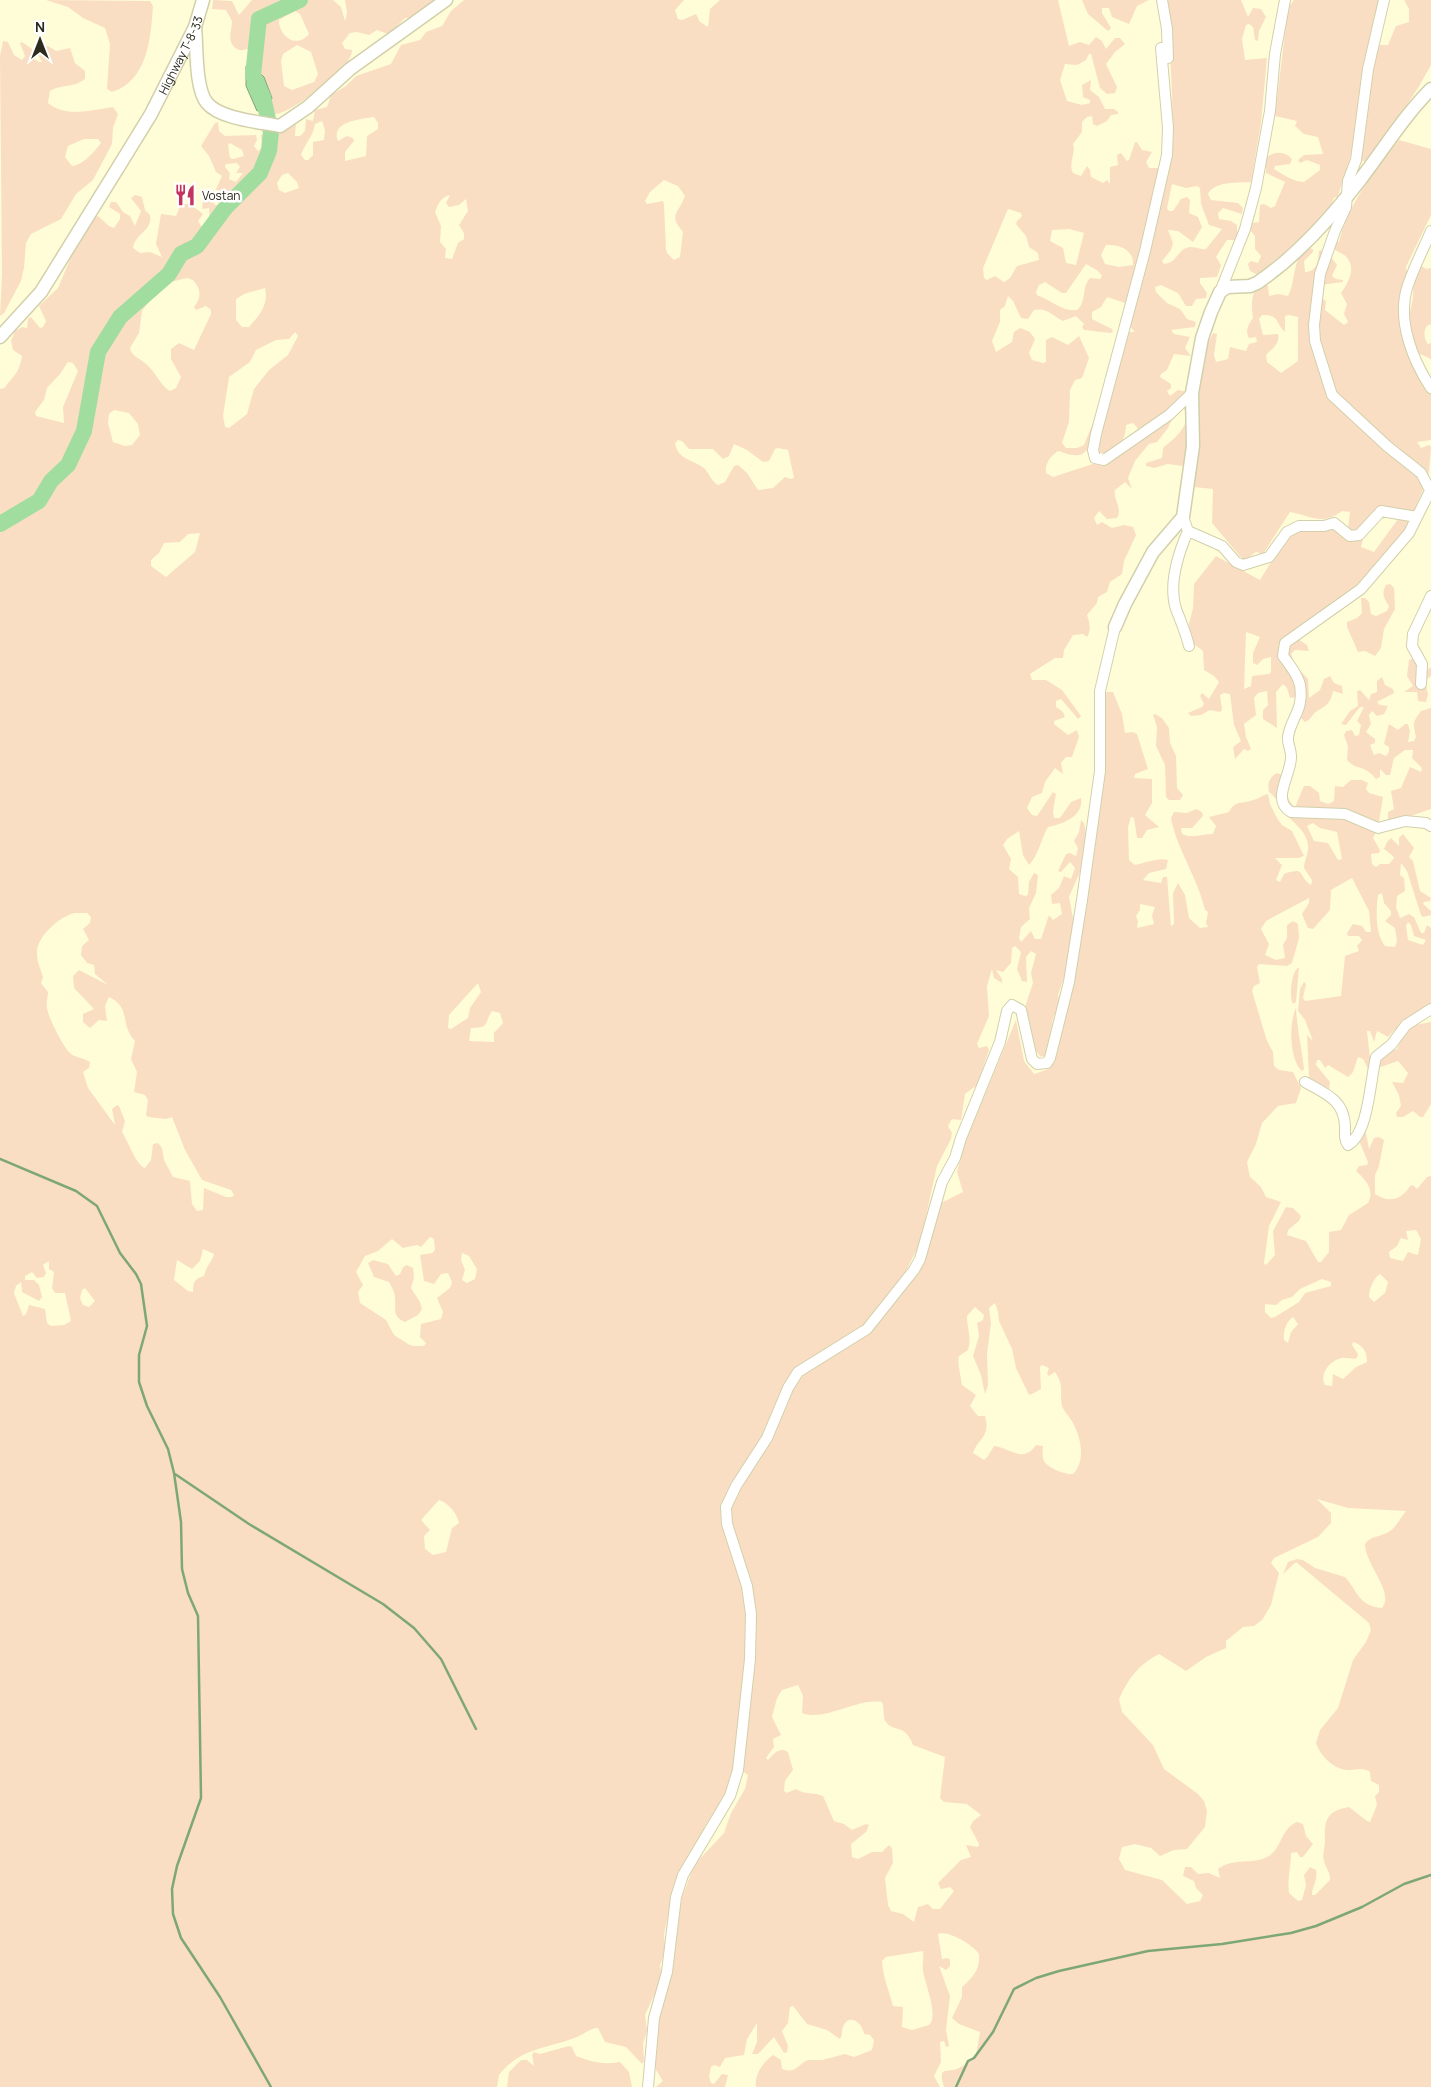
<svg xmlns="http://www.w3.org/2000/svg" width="1431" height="2087" viewBox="0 0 1431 2087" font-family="Manrope,sans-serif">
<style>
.green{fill:#fadec3;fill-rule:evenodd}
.water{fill:#a2dda0;stroke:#7ea778}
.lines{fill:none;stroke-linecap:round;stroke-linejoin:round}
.stream{stroke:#7ea778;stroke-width:2.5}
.river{stroke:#a2dda0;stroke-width:16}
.minor-casing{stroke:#d2d0ab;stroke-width:12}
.tertiary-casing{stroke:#d2d0ab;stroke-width:15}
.minor{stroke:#fff;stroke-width:10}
.tertiary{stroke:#fff;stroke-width:12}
.labels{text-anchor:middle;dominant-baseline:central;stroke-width:5;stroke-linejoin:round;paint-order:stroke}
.street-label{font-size:12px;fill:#2b2a1c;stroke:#fff}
.poi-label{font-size:12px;fill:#2b2a1c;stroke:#fff;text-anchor:start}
</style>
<rect width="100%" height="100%" fill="#fffdd7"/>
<path class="green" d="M46 0 150 1 153 6C151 36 148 81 112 92L107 89 110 44 105 28 83 18 68 7Z
M213 0 232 1 239 15 252 0H333L341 7 345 21 347 13 345 0H443L415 17 405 18 397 26 395 33 388 34 377 30 369 35 357 32 350 33 342 43 345 49 352 50C353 68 297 108 280 113 273 115 267 115 261 113L260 110 267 108 272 98 264 77 250 64V50C246 48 243 51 239 50 225 43 232 32 232 21L226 10 212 9ZM295 11 300 14 309 34C297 49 279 37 279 20ZM297 45 311 52 318 74 314 82 292 90 284 86 281 61 283 54Z
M464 0H684L675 10 678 19 682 20 696 14 700 22 708 27 710 9 720 0H1058L1069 46 1080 42 1089 45 1096 37 1102 41 1106 49 1115 38H1120L1125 44 1115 52 1106 64 1117 87 1115 93 1107 94 1100 88 1091 54H1089L1086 60 1077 65 1065 64 1060 80 1067 101 1082 105 1090 103V100L1083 97 1082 85 1091 80 1090 90 1099 97 1105 109H1114L1118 112V114L1111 115 1107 121 1097 126 1093 124 1092 116 1087 117 1082 122V132L1073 144C1076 154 1068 163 1073 173L1081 176 1087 166 1090 170 1091 177 1103 183 1107 180 1110 184V167L1118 165 1117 155 1121 153 1127 161 1129 160 1135 142H1137L1142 150 1152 152 1146 162 1149 168H1160L1162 176C1181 151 1169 34 1164 0H1241L1248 17 1253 8 1261 9 1266 17 1259 31 1258 41 1255 40 1253 27 1249 24 1246 25 1242 39 1245 60 1267 58 1261 123 1251 182C1238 183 1214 181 1208 194L1211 200 1238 203 1243 208 1242 214 1223 208 1218 213 1219 219 1231 221 1237 225V240H1227L1216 257 1221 265 1217 277 1200 278V283L1207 293 1206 298 1196 299 1192 306H1186L1178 293 1161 285 1155 287 1156 292 1167 303 1180 309 1187 319 1196 322 1195 327 1171 330 1174 334 1190 337 1185 348 1191 356 1174 354 1167 370 1161 374 1160 377 1171 384V388L1167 391 1170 396 1178 390 1194 393 1193 383 1205 366V349L1213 333 1217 334 1214 355 1216 362 1228 359 1230 347 1246 351 1249 344 1257 342 1256 337 1249 338C1245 331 1248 324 1253 318 1251 305 1250 288 1265 283L1268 286 1269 296 1278 294 1288 296C1296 281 1292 260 1306 248L1313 249V252L1304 261 1305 272C1317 272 1318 261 1319 251L1321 250 1327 257H1331L1337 265 1332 276 1336 279 1343 280V282L1320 285 1317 289 1318 296 1326 301 1325 310 1344 325 1348 322 1344 314 1347 304 1341 293C1347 284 1356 271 1348 259 1345 254 1336 251 1332 248L1329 241 1339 242C1349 202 1374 172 1399 140L1431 149V215L1406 267 1408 279 1402 302 1398 304V315L1403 317 1407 326 1413 298 1414 266 1417 263 1426 269 1431 268V324L1427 326C1423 331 1424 339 1428 344L1431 343V359L1418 353 1410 336 1406 339 1421 381 1431 392V440L1417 442 1421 448 1429 445 1431 447 1429 472 1428 475 1421 477 1423 490 1413 513 1381 509C1369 521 1365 531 1361 547L1374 552 1398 519 1412 522 1371 572 1331 607 1278 645 1280 648 1286 650 1292 641 1298 639 1307 645 1309 651 1295 650 1291 654 1295 665 1308 679 1309 698 1320 690 1324 679 1330 676 1334 683 1342 686 1343 694 1333 691C1331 703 1326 706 1317 711 1312 714 1311 720 1305 722L1301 718 1302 702 1299 697 1290 698 1287 688 1283 684 1276 692 1277 728 1263 719V710L1268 705 1267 691 1258 693 1254 698 1256 715 1244 724 1246 737 1251 749 1248 751 1244 749 1235 759 1233 747 1241 741 1234 725 1230 694 1224 693 1220 695 1222 710 1220 712 1210 710 1201 715 1191 716 1188 713 1202 707 1204 704 1200 696 1202 693 1209 699 1219 682 1214 676 1204 670 1203 651 1190 641 1189 624 1193 608 1194 584 1216 556 1260 580 1285 539 1301 528 1316 530 1336 527 1345 535 1348 528 1350 512 1342 511C1322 526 1312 516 1290 512L1263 554 1256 552 1244 561 1212 523 1213 489 1194 487V462H1185L1182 466 1168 464 1154 468 1146 466V463L1162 458 1163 448C1177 436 1183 432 1189 414L1181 407 1175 413 1168 428 1157 442 1149 444 1135 461 1128 478 1132 489 1125 482 1115 490C1113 501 1123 507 1117 518L1107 519 1099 511 1094 518 1097 525 1102 522 1112 528 1124 525 1133 527 1136 535 1124 561 1122 574 1110 582 1107 592 1098 597 1097 603 1087 615C1090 623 1091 630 1087 637L1083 634 1073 635 1064 650 1063 658H1055L1030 674 1032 680H1046L1062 690 1081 716 1078 719 1061 699 1056 701V707L1063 712 1065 717 1054 721V724L1068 735 1077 730 1079 737 1072 757H1066L1061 763 1063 774 1055 768 1045 782 1042 793 1032 797 1027 808 1032 815 1037 816 1053 792 1056 794 1053 811 1054 818H1060L1071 802 1081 798C1084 816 1063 824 1048 827 1041 839 1038 856 1029 865L1023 855 1019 831 1007 839 1003 845 1011 859 1009 869 1018 877 1019 894 1025 896 1028 895 1029 882 1034 873 1038 875 1036 893 1029 908 1030 919 1021 927 1019 938 1021 942 1031 931 1035 939H1041L1049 915 1053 920 1062 914 1060 903 1052 904 1051 895 1059 888 1064 876 1071 879 1075 868 1070 862 1061 872 1058 871 1066 854 1070 853 1076 856 1078 848 1074 841 1079 832 1081 820 1084 823C1092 851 1080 872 1069 897L1074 923 1067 968 1058 995 1060 1002 1053 1018 1047 1055 1041 1057 1035 1050 1025 1007 1033 983 1031 973 1036 954 1031 951 1026 957 1027 980V982L1022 981 1017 969 1021 952 1015 946 1012 948 1011 963 1003 972 996 970 1002 979V983L994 978 992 969 987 986 989 1016 977 1044 979 1048 987 1046 989 1050 977 1085 965 1094 961 1120 952 1119 948 1126 952 1133 951 1139 937 1166 920 1243 903 1277 906 1282 915 1277 929 1238 931 1218 938 1215 939 1204 963 1192 957 1172 963 1147 1016 1020 1024 1061 1034 1074 1049 1069 1056 1058 1068 1003 1085 902 1102 772 1103 701 1106 692H1113L1122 714 1125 733 1133 732 1137 734 1148 769 1135 774 1134 778 1152 779V803L1145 815 1159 827 1147 830 1142 838H1137L1134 818 1131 817 1128 827 1129 860 1135 865C1145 863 1159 857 1168 860L1166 869 1149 873 1143 880 1161 883 1163 877H1167L1171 926 1174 924 1173 893 1178 883 1185 895 1189 918 1200 928 1208 927 1206 923 1208 912 1205 910C1198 878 1177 850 1171 818L1174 812 1187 813 1196 809 1202 812 1203 816 1192 828H1181L1182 834C1193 839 1202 834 1213 834L1216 826 1209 817 1229 812C1235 800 1242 804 1253 800 1259 799 1262 795 1268 794L1270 804 1277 818 1282 825 1292 831 1304 856 1298 858H1275L1282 865 1276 880 1280 882 1284 874C1307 866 1297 876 1311 885L1312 880 1304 868C1304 860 1309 854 1308 845 1306 830 1294 824 1286 814 1280 806 1277 798 1269 792 1267 784 1269 777 1277 773L1282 775C1287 787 1285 799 1295 807L1304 786H1310L1319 793 1320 801 1328 804 1334 801 1335 786 1343 787 1351 780H1362L1368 783 1366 789 1369 793 1383 797 1378 828 1373 838 1380 850 1379 853 1371 854 1372 864 1376 867 1380 864H1389L1394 858 1393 856 1384 849 1387 842 1391 838 1399 846V838L1403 834 1414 848 1409 857 1413 861 1420 891 1431 898 1430 901 1424 902 1423 904 1431 911V915L1423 917 1421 915 1407 871 1401 863 1400 875 1404 878 1405 891 1397 896 1396 907 1400 918 1409 914 1414 917 1421 933H1424L1427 925 1431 928V1003L1404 1020 1388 1037 1377 1031 1374 1042 1370 1031H1367L1371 1067 1368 1069 1363 1059 1358 1057 1353 1072 1348 1077 1328 1065 1325 1068 1320 1060H1317L1316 1065 1330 1082 1329 1090 1309 1078 1307 1035 1313 1041 1305 1020 1298 1011 1300 989 1304 982 1306 984 1303 998 1305 1001 1341 996 1345 956 1359 951 1357 946 1362 940 1359 936H1348L1347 933 1353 924 1362 926 1366 932H1371L1369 911 1352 878 1331 890 1330 910 1313 929 1308 928 1302 914 1309 903V898L1266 921 1261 929 1269 944 1265 955 1276 960 1285 958 1283 945 1287 938V925L1293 921 1298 924 1299 938 1292 963 1287 966 1259 964 1257 967 1260 983 1254 986 1252 991 1267 1041 1273 1052 1274 1066 1279 1070 1293 1072 1301 1088 1296 1103 1278 1106 1262 1123 1256 1144 1247 1162 1250 1177 1261 1187 1266 1197 1281 1202 1269 1226 1264 1263 1266 1265 1275 1255 1273 1231 1286 1207 1293 1208 1301 1216 1299 1221 1288 1230 1287 1235 1306 1241 1318 1262H1321L1329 1252V1232L1341 1230 1349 1215 1368 1203C1375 1190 1366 1180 1356 1171L1359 1166 1367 1165 1368 1162 1360 1143 1362 1132 1366 1133 1369 1149 1374 1138 1379 1137 1384 1140 1379 1166 1375 1175V1194C1390 1204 1402 1199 1410 1186L1413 1185 1417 1189 1427 1177 1431 1176V2087H944C937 2064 948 2074 959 2068 965 2065 971 2060 976 2055L980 2032 959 2024 952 2018 962 1997V1987C973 1977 980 1970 979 1954 974 1946 949 1930 938 1934L942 1959 948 1958 950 1960V1966L946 1970 939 1966 950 1996 946 2030 949 2046 946 2047 944 2041 940 2042 941 2062 934 2076 940 2087H756C754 2075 763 2062 773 2055L781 2060 782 2069C796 2074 797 2065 808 2060H822L845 2054 854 2057 872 2050 874 2040 870 2035 864 2034C862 2021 848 2013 843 2027 841 2032 843 2035 840 2039L827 2030 807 2024 793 2006 790 2007 788 2023 782 2031 788 2046 787 2052 784 2053 774 2037 758 2054H752L757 2042V2023L747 2039 744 2055 725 2058 720 2067 714 2065 711 2067 709 2077 711 2083 714 2084 722 2074 728 2075 725 2087H656L663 2081 656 2070 650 2049 671 1978 673 1951 682 1898 694 1865 724 1833 731 1813 745 1789 748 1775 741 1770 740 1751 747 1718 745 1706 735 1745 738 1765 736 1772 718 1806 705 1826 697 1847 684 1863 672 1894 664 1935 665 1952 660 1965 662 1978 645 2015 647 2031 643 2044 644 2061 642 2064 626 2047 605 2042 598 2028C588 2029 585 2034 577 2037 547 2049 521 2047 499 2075L497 2087H0V389C7 388 5 386 9 382 17 373 20 368 22 356L13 350 11 341 15 331 22 327 27 328 28 319 31 317 40 328 43 327 46 321 39 306 58 288 74 250 95 217 98 216 109 226 114 228 120 219V214L109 207 111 202H116L123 212 130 216 135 226 141 211 131 198 135 195 142 197 145 210 150 215C153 231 135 233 133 248L140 253 150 252 162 257 156 244 161 214 176 216 181 204H190L203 214 198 221 202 227 207 229 210 226 209 208 202 209 203 201 208 196 215 205 225 204 231 200 228 193 222 195 216 189 222 176 216 172 209 156 201 146 215 123 218 122 219 131 225 136 256 135 257 140 254 146 258 151 262 147 261 135C271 133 280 128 287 119L296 122 295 136H300L305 131 306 119 313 121 315 110 327 107 331 95 346 86 356 76 391 64 401 45 420 40 426 32 442 26 451 11ZM374 117 378 123V129L367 136 366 156 345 161V152L354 141 353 138 347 136 338 141C330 121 362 119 374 117ZM322 121 325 130 324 140 313 142V155L308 160H305L301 155C305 143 313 137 315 124ZM230 143 242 150 244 156 233 159 230 158 228 145ZM237 163 240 167 236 173H243L236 182 229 179 230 173 225 167 226 164ZM288 173 297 182 299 188 285 193 279 190 277 183 282 175ZM664 180 678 186 685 196C678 215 668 214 683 232L680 257 674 260 667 253 666 249 664 204 663 201 647 204 645 201 650 192ZM1172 184 1186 188 1197 186 1200 188 1201 204 1209 225 1222 229 1206 249C1199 250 1193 245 1186 248 1177 252 1176 263 1164 264L1162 261 1171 250 1173 243 1168 230 1178 231 1193 242 1202 227 1198 217 1189 213 1190 200 1187 197 1181 199 1173 211H1169L1167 208ZM450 195 446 203 449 207 459 205 466 199 468 211 459 225 464 233V239L458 243 452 259 445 258 446 249 440 242 441 226 435 212C438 204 441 197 450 195ZM1008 209 1021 213 1022 216 1017 221 1016 224 1026 236 1029 247 1038 253 1039 260 1017 266 1010 278 1004 282 995 276 987 280 984 278 983 268ZM1069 229 1084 233 1076 265 1066 263 1063 248 1050 241 1052 230ZM1106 245C1120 244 1134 250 1133 265L1119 267 1105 264 1101 255ZM1086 264 1098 271 1102 276 1100 279 1090 278C1081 288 1087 302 1077 310 1062 312 1051 300 1037 295L1036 292 1039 285 1045 282 1062 293H1066ZM187 278 193 280C201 289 202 297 194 307L196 310 206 306 211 310V314L194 350 179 343 171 349V359L181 377 176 388 170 391C159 384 156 372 146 364 141 359 131 356 130 348L139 333 142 311 162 284ZM265 288C269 304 259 316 249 327H242L236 320V299L244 294ZM1008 296 1013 301 1021 318 1028 319 1034 310C1047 307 1053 316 1063 321L1076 316 1084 324 1082 327 1084 330 1110 333 1113 332 1112 329 1092 319V312L1101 307 1107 297 1128 304 1132 310 1126 322 1135 332H1129C1113 371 1098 410 1098 453 1116 454 1126 441 1126 425L1133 423 1140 431 1151 422 1153 427 1144 437 1111 458 1053 477 1046 473C1045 463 1050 457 1058 451 1063 452 1068 455 1073 455 1093 458 1093 431 1095 418L1084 445 1077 448H1066L1062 443 1069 422 1070 390 1075 380 1082 378 1089 358 1079 336 1068 345 1052 337 1046 340V362L1043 363 1032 360 1029 353 1035 339 1030 332 1020 328 1014 332 1012 342 996 352 992 341 1000 322V310L1005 306ZM1262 315C1281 315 1274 322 1285 332V316L1289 315 1298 317V361L1281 373 1267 362 1266 355C1272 349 1280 344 1278 334L1263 335 1259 319ZM295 332 298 336 288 355 269 370 254 389 247 414 229 428 225 427 223 416 229 377 250 362 256 350 276 340 289 339ZM68 362 73 363 78 371 63 407 64 423 36 416 35 412 44 400 47 388 60 374ZM1193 404 1196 416 1197 450C1185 439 1188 418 1193 404ZM114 410 129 413 138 424 140 435 132 445 125 446 113 442 108 423 109 414ZM678 440 682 441 689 449H713L723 459 729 456 734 444 747 450 763 462 769 461 775 449 778 448 788 450 794 478 791 479 785 477 773 488 758 490 747 473 738 465 734 466 725 482 718 485C712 482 710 475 705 469 694 459 678 461 675 443ZM200 533 195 552 166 577 151 566V560L159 553 164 543 180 542 188 534ZM1246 632 1260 637 1253 653V663L1257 665 1263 659 1271 657V672L1269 674 1252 676 1251 686 1244 689ZM1313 823 1320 828 1337 832 1342 859 1338 860 1328 843 1314 841 1307 826ZM1382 893 1384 903 1391 911V915L1385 921 1395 928 1397 941 1395 947 1385 946C1375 934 1376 910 1378 895ZM1140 904 1155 907 1152 915 1154 924 1137 928 1138 921 1136 916 1140 910ZM74 913H87L91 917 90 923 83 929 89 940 82 946 81 955 87 963 94 965 95 974 108 985 79 970 73 976 74 988 94 1009 83 1014V1022L90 1028 99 1020 107 1021 105 1006 109 997C132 1008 119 1024 135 1041L131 1059 137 1072 134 1092 145 1095 148 1100 146 1115 148 1117 166 1119 172 1117 185 1150 202 1180 231 1190 234 1195 232 1197H226L204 1188 203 1210 197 1211 192 1204 190 1181 173 1177 164 1160 162 1148 158 1143 153 1144 151 1160 145 1168C136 1165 128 1141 122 1132L125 1121 119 1106 117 1105 112 1109 115 1125 88 1088 83 1072 89 1068 90 1062C83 1057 74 1058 69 1052 63 1046 48 1017 47 1008 46 1003 48 997 48 992L41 983 43 977C41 970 37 962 37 954 36 937 59 917 74 913ZM1408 922 1411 925 1414 936 1426 940 1423 945 1408 940 1406 926ZM478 983 481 992 470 1008 468 1018 451 1029 448 1028 449 1015ZM492 1011 500 1013 503 1023 494 1033V1042L469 1041 471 1028C490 1028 484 1023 492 1011ZM1416 1230 1421 1239 1418 1255 1408 1252 1403 1261 1390 1258 1389 1252 1397 1246 1401 1238 1408 1240 1406 1231ZM430 1237 434 1239 435 1250 432 1253 420 1255 424 1281 434 1284 441 1274 448 1273 452 1282 450 1288 437 1298 443 1312 441 1319 421 1324 420 1337 426 1343 424 1346H413L408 1344 394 1335 386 1320 360 1303 358 1292 363 1285 356 1272 365 1256 378 1251 392 1239 403 1248 417 1245 421 1247ZM203 1249 214 1254C213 1260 206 1266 204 1276 194 1279 193 1282 193 1292L188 1291 174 1280 177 1260 192 1269 200 1261ZM462 1253 469 1256 477 1269 475 1279 467 1283 462 1280 465 1270 461 1260ZM49 1261V1269L54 1272 52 1288 55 1293H65L71 1321 64 1325 51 1326 47 1323 45 1309 29 1305 26 1314 23 1316 14 1293 16 1286 21 1282 22 1292 39 1301 42 1297 39 1285 34 1280H25V1276L32 1272 37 1278 44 1277 46 1273 43 1265ZM1380 1274 1388 1282 1385 1293 1374 1302 1369 1297C1369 1290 1373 1278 1380 1274ZM1322 1279 1331 1282V1286L1305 1293 1299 1302 1275 1317 1271 1318 1265 1312V1304L1276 1305 1282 1300 1292 1297 1300 1289ZM85 1288 95 1301 89 1307 83 1305 80 1298 82 1290ZM995 1303 998 1312 999 1321 1012 1349 1016 1368 1028 1393 1030 1395 1041 1389 1040 1367 1042 1365 1049 1368 1047 1374 1049 1376 1055 1372C1065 1387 1059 1392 1062 1406 1064 1412 1070 1417 1073 1423 1081 1438 1086 1461 1073 1474 1065 1475 1044 1467 1043 1458 1042 1454 1043 1450 1043 1446L1036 1445C1023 1464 1011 1448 994 1446L988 1456 984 1460 973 1453C978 1438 991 1437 985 1416H978L970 1406 976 1395 962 1385C961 1377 957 1362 959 1356L968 1350C972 1337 967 1329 967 1316L975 1307 984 1315 983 1320 977 1323 979 1336 973 1356 981 1375 985 1394 988 1385 987 1354 991 1323 989 1308ZM1293 1317 1298 1324 1291 1332 1288 1343 1284 1340C1283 1331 1286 1322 1293 1317ZM1353 1342C1363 1345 1367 1352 1367 1362L1356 1367 1343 1379 1333 1374 1332 1386 1325 1385C1319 1374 1330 1360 1342 1358 1347 1357 1352 1360 1357 1358L1358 1354 1352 1345ZM1317 1499 1348 1508 1406 1511C1401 1517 1397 1526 1390 1531 1382 1537 1371 1535 1365 1544 1365 1565 1395 1592 1382 1608 1358 1606 1358 1591 1345 1577L1315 1568 1303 1560 1297 1559 1288 1562 1283 1574 1296 1562 1369 1623 1371 1630 1366 1642 1353 1660 1338 1708 1320 1730 1316 1743C1320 1755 1332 1768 1346 1770 1355 1771 1362 1766 1370 1772L1371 1781 1379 1785V1792L1375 1796 1377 1805 1370 1822 1367 1821 1349 1807C1326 1811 1324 1821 1325 1841 1325 1848 1322 1854 1324 1861 1326 1869 1330 1871 1330 1880L1315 1895H1312C1312 1886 1318 1881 1316 1870L1310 1867 1304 1875 1306 1885 1302 1900 1298 1901 1289 1893C1287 1879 1291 1867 1291 1853L1297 1852 1300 1857H1303L1313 1844 1306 1836 1303 1824 1297 1822C1280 1829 1282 1850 1267 1857 1253 1865 1234 1857 1218 1869L1220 1878 1209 1873 1198 1874 1191 1867H1185L1183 1876 1194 1881 1196 1888 1203 1895 1200 1901 1187 1904 1162 1880 1125 1870 1119 1859 1122 1847 1135 1844 1151 1848 1160 1856 1174 1850 1187 1849 1205 1827 1207 1811 1204 1801 1198 1794 1164 1769 1153 1745 1122 1712 1119 1699C1128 1679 1139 1664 1159 1654L1186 1671 1206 1657 1226 1648V1641L1243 1627 1254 1626 1262 1620 1271 1605 1279 1573 1271 1563 1274 1558 1318 1537 1331 1523V1513ZM439 1500C449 1503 457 1514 459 1523L452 1528 446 1552 433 1555 425 1549 424 1536 430 1530 421 1520ZM798 1685 803 1696 802 1713C825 1722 856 1698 882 1702 885 1708 882 1717 886 1722 894 1733 905 1723 913 1745L945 1757 940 1798 944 1802 967 1804 981 1815 973 1821 970 1827 979 1844 978 1847 966 1845 971 1857 961 1860 938 1883 941 1889 950 1887 954 1891 940 1909H933L928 1904 918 1907 914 1922 903 1914 891 1911 888 1905 885 1878 893 1863 892 1848 889 1845 882 1852H872L858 1859 852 1857 851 1844 866 1832 869 1825 866 1824 852 1830 844 1824 834 1821 823 1796C813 1792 804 1795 796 1789L787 1793 784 1791 785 1781 793 1770 788 1752C780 1746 773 1754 768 1760L766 1758 774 1747 773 1739 781 1735 772 1717 777 1698 782 1690ZM923 1951C924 1958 922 1965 923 1971 925 1984 939 2016 929 2025L912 2030 902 2027 903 2007 893 2006C889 1990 883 1978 882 1961L886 1957Z
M1082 0H1149L1137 6 1129 24 1112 17 1109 8H1102V13L1111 28 1108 31 1088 14Z
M1294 0H1381L1355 123 1353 148 1338 196 1334 198C1332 201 1332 206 1330 209 1324 218 1263 273 1256 274L1250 271 1248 264 1251 261 1258 263 1261 256 1255 249V236L1249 229 1252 223 1259 222 1260 205 1264 204 1271 208 1275 206 1285 182 1266 173V158C1274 151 1285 151 1292 159L1290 164 1275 166 1274 169C1284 175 1292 181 1304 182L1320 170V165L1307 160 1300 163 1298 160 1304 155 1323 154 1318 137 1304 134 1295 126 1297 121 1275 116 1288 8Z
M1404 0H1431V65L1418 88 1369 161H1359L1372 62 1379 45H1388L1396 26 1409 22V9Z
M3 41 8 42 14 55 22 60 25 56 20 43 22 42 32 49 31 57 39 62H42L36 52 39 47 48 46 56 51 70 48 75 63 85 71V79C74 88 61 84 50 91L48 103C66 118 91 110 113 107L118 114 113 128 112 144 93 180 76 194 61 219 31 234 26 243 24 268 21 281 4 313 0 316 2 274 0 56ZM84 139H98L101 143C94 152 83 165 72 166L65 157 68 146Z
M1390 584 1394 588 1395 609 1384 629 1381 648 1375 656 1365 651 1358 652 1347 627V622L1357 618 1362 613 1361 598H1365L1369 602 1371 614 1376 616 1387 611 1389 606C1384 598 1381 594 1386 585Z
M1414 658 1426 671 1431 667V676L1425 680 1428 695 1426 702 1418 701 1417 692H1404L1413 686 1407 676 1409 660Z
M1382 677 1385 685 1393 689 1394 693 1377 702 1380 705 1388 706 1384 714 1377 716 1372 711 1369 715 1371 724 1366 732 1375 739V743L1370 745 1374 755 1379 753 1386 756 1389 752V747L1384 744 1389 724 1398 730 1405 724H1408L1410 731 1408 742 1414 741 1416 737C1413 722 1412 724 1421 711L1431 708V809L1402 819 1388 821V812L1394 809 1391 791 1401 788 1410 767 1421 772 1422 768 1412 758 1413 750H1405L1394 758 1390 775H1386L1380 769V777L1376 779C1364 764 1357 771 1347 760L1348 746 1344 735 1346 731 1352 730 1355 736 1359 735 1361 725 1357 721 1364 707H1360L1346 725 1341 724 1350 711 1358 706 1357 691 1360 690 1369 700 1371 694 1377 692V681Z
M1155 714 1162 718 1169 728 1170 743 1176 756 1177 788 1183 795 1180 800H1169L1166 797 1165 765 1156 746 1157 727 1153 715Z
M1299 967 1296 1002 1293 1004C1289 997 1291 971 1299 967Z
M1296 1008C1297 1029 1302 1049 1304 1069L1302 1071C1289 1060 1289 1022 1296 1008Z
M1431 1022V1104L1423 1117H1420L1413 1111 1403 1117H1397L1396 1113 1401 1106 1399 1095 1392 1082 1403 1083 1408 1073 1398 1061 1378 1068 1381 1055 1397 1049 1403 1034 1415 1025Z
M373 1260 388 1264 396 1276 400 1274 403 1267 407 1265 413 1268 414 1278 411 1288 420 1302 422 1309 418 1315 405 1322C392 1316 396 1311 395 1298 395 1292 391 1286 389 1282L374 1277 368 1263Z
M569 2046 572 2047 576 2056C592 2062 603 2065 620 2062L629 2072 632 2087H507L509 2072 521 2060H527L534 2066 532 2055 534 2052 540 2054Z"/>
<path class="water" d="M250 64 264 77 272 98 267 108 257 111 246 86V66Z"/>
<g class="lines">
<path class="stream" d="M0 1159 76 1191 97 1206 120 1253 136 1274 141 1284 147 1326 139 1355V1382L147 1406 168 1449 174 1473 181 1522 182 1569 188 1593 198 1616 201 1798 177 1866 172 1889 173 1914 181 1938 220 1997 271 2087
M175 1474 249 1524 383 1604 414 1628 441 1659 476 1729
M956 2087 968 2061 974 2058 993 2032 1014 1989 1036 1978 1059 1971 1148 1951 1222 1944 1291 1933 1316 1926 1362 1907 1404 1884 1431 1875"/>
<path class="river" d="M0 524 39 501 51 481 68 465 84 431 98 352 120 317 169 274 181 254 197 246 226 207 260 173 269 151 271 132 263 97 253 75 259 19 300 0"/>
<g class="minor-casing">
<path id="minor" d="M1162 0 1167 29 1168 58
M1384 0 1368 69 1356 160 1348 181 1346 207 1335 231 1320 274 1314 325 1315 341 1332 395 1387 446 1421 473 1431 492
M1161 48 1168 128 1167 155 1145 251 1096 434 1093 450 1095 458 1104 460 1169 415 1192 393
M1431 231C1423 250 1413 269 1407 288 1397 321 1413 361 1431 388
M1220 292 1245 229 1256 188 1270 111 1275 54 1285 0
M1430 491 1409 533 1361 589 1285 643 1283 656C1289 664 1298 675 1300 685 1304 711 1291 717 1288 737 1287 743 1291 749 1291 756 1292 774 1270 800 1291 812L1345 814 1378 828 1405 821 1426 823 1431 826
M1183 517 1188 531 1222 546 1236 562 1243 565 1269 557 1287 532 1299 526H1324L1334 523 1350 536 1359 535 1381 511 1417 517
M1188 531C1178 554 1168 584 1176 609 1181 622 1186 633 1189 646
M1421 684 1422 664 1412 646 1413 634 1431 596
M1305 1082C1326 1094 1344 1100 1345 1126 1345 1133 1344 1140 1348 1145 1369 1133 1370 1080 1376 1057L1391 1045 1406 1025 1431 1009
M648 2087 654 2018 667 1972 676 1897 683 1875 730 1796 738 1770 750 1659 751 1614 747 1586 727 1524 726 1507 736 1486 767 1438 788 1388 798 1372 867 1329 914 1270 920 1259 942 1182 955 1158 961 1138 1000 1042 1007 1011 1012 1005 1021 1010 1032 1059 1037 1064 1047 1063 1050 1058 1069 982 1082 900 1100 771V691L1115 627"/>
</g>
<g class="tertiary-casing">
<g id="tertiary">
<path d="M195 27C197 46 195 89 207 103 220 119 260 122 280 126L308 107 350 69 446 0"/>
<path id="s1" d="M0 337 41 292 124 158 151 114 195 27 203 0"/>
<path d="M1115 627 1125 604 1153 552 1183 517 1193 446 1192 393 1202 338 1211 312 1220 292 1227 287 1250 286 1257 283C1297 256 1331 218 1360 180 1384 149 1403 117 1431 89"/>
</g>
</g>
<use href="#minor" class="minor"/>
<use href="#tertiary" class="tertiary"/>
</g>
<defs>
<g id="restaurant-bare" transform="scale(1.725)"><path d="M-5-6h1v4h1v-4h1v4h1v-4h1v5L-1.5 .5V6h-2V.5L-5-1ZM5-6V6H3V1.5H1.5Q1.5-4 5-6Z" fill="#c3355f" stroke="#fff" stroke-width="2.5" paint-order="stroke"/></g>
</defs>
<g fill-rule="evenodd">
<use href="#restaurant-bare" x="185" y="195"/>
</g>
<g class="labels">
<g class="street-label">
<text stroke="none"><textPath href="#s1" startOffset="336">Highway T-8-33</textPath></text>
</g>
<g class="poi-label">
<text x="202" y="195">Vostan</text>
</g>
</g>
<g transform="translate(40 40)" stroke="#ffffff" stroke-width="4" paint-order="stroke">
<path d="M0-4L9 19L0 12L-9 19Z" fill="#2b2a1c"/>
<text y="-8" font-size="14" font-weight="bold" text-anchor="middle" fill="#2b2a1c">N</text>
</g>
</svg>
